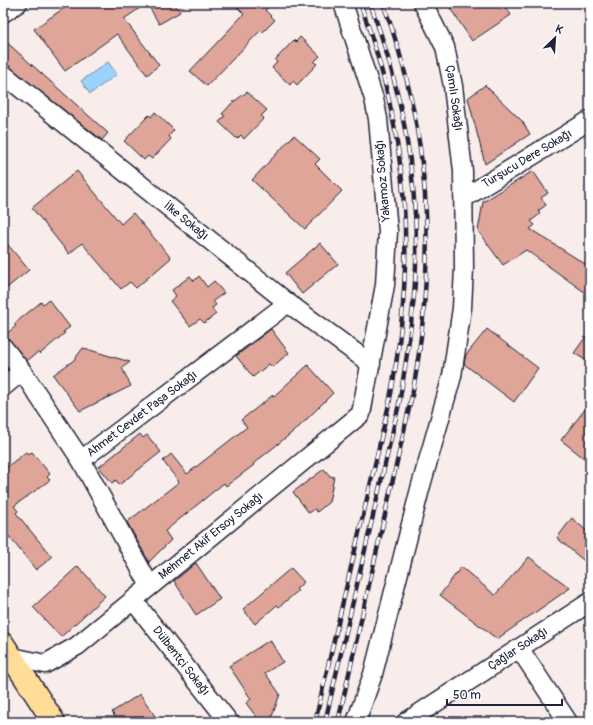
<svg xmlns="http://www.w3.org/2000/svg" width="593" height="725" viewBox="0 0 593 725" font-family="Pangolin,sans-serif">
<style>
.water{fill:#9cd3fb;stroke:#6b8cae}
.building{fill:#dea598;stroke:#22223b}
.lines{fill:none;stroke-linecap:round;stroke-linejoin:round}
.minor-casing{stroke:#22223b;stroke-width:21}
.major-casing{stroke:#22223b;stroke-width:25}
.minor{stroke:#fff;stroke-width:18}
.major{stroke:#ffdd96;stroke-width:22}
.rail-casing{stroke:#22223b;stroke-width:4.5}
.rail{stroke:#fff;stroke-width:3;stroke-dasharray:9;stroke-linecap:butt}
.labels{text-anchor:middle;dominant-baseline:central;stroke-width:4;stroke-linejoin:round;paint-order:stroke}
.street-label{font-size:12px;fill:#22223b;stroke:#fff}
</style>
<rect width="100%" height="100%" fill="#f8edea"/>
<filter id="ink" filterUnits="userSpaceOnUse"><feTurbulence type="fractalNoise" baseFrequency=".025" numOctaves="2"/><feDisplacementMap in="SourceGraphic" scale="8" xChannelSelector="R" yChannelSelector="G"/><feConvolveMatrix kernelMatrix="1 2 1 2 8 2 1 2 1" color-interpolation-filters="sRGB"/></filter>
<g filter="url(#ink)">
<path class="water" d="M108 62 117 74 90 94 81 81Z"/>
<path class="building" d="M71 3H174L180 12 159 24 147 3 124 19 159 65 147 75 117 34 65 71 34 29Z
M233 3H273L265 10 275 20 262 33 260 31 207 86 190 71 244 14Z
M458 3H503L511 15 472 41 450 8Z
M300 37 320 56 314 62 317 64 297 85 293 81 290 85 272 68 277 62 275 60 294 40 296 42Z
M3 39 108 133 102 140 3 62Z
M485 85 522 121 530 134 485 164 468 98Z
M247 92 267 110 261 116 264 118 244 139 241 135 237 139 219 122 225 116 222 114 232 103Z
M155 112 174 130 169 136 171 139 152 159 148 156 144 160 124 141 149 115 151 117Z
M294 135 320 159 315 164 342 191 305 229 252 180Z
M77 171 121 224 133 213 171 258 136 288 130 282 121 289 82 243 69 254 32 208Z
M533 171 548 193 541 198 546 205 538 211 540 214 531 221 535 225 530 229 590 267V296L526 250 503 265 478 231 483 202Z
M3 239 29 270 3 291Z
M320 243 338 264 302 294 285 273Z
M190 276 194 281 199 276 207 287 214 281 224 293 213 301 216 305 212 308 216 314 204 323 200 319 190 326 170 301 176 296 172 290Z
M49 300 70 327 63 332 65 333 40 354 38 352 27 361 5 335 16 326 14 324 41 302 43 304Z
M271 329 289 353 272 367 269 364 253 377 236 356Z
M487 329 538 368 514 402 464 364 466 355Z
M590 331V363L574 353Z
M83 348 130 362 122 368 131 386 80 411 53 375 74 360Z
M308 365 333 393 299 427 253 464 254 465 226 486 224 483 165 531 171 540 149 562 127 522 179 482 163 461 171 454 187 474 247 427 241 420 273 395 274 396Z
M590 403V463L561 440Z
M140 434 143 438 147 435 161 452 119 485 116 480 112 483 99 467Z
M26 452 28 454 32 452 50 474 47 477 50 480 14 506 18 511 16 513 52 557 36 570 3 529V470Z
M324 469 330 476 334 477 329 502 317 512 315 509 309 513 293 492Z
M572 518 590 534V566L557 538Z
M529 557 570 588 497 639 440 595 461 567 495 595Z
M196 563 220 599 196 615 174 581Z
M78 566 105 596 61 637 33 607Z
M291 568 304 582 296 589 298 591 279 607 277 605 255 624 243 609Z
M270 640 283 662 265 673 280 694 270 722H260L246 703 251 699 229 666Z
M140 694 159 722H118L112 712Z"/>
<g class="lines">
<g class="minor-casing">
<path id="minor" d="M3 13 18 3
M3 74 288 303 371 364
M464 198 590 120
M3 347 22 371 81 460 288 303
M3 387 22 371
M81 460 150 586
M133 600 229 722
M519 648 568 722
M4 662 12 657 45 664 77 646 361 414 385 285 388 231 378 119 374 99 343 3
M356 722 373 674 420 489 452 376 462 308 464 268 463 171 453 86 445 47 423 3
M406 722 590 602"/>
</g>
<g class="major-casing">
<path id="major" d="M3 644 54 722"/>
</g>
<use href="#minor" class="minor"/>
<use href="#major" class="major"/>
<g class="rail-casing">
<path id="rail" d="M315 722 389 404C417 263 410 138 360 3
M325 722 399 404C407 358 414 312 416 265 418 176 401 87 370 3
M338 722 413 391C437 255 431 133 383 3"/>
</g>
<use href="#rail" class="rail"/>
</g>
</g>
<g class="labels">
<g class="street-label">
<text transform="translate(454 98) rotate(82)">Çamlı Sokağı</text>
<text transform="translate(527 159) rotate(-31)">Turşucu Dere Sokağı</text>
<text transform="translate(383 181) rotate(-95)">Yakamoz Sokağı</text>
<text transform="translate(186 221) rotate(39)">İlke Sokağı</text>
<text transform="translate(142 414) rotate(-37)">Ahmet Cevdet Paşa Sokağı</text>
<text transform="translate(211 536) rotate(-39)">Mehmet Akif Ersoy Sokağı</text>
<text transform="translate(518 649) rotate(-33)">Çağlar Sokağı</text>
<text transform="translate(181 661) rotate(52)">Dülbentçi Sokağı</text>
</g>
</g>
<rect width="593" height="725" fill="none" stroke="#fff" stroke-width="16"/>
<rect x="8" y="8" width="577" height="709" fill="none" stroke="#22223b" stroke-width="1.5" filter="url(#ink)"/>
<g transform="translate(555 38) rotate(25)" stroke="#ffffff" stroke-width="3" paint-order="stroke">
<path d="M0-3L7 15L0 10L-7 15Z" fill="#22223b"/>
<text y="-6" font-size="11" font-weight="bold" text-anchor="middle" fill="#22223b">K</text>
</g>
<path d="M447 699v6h115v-6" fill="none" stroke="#22223b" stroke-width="2"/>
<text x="453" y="699" font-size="12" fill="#22223b" stroke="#ffffff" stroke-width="3" paint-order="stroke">50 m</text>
</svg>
